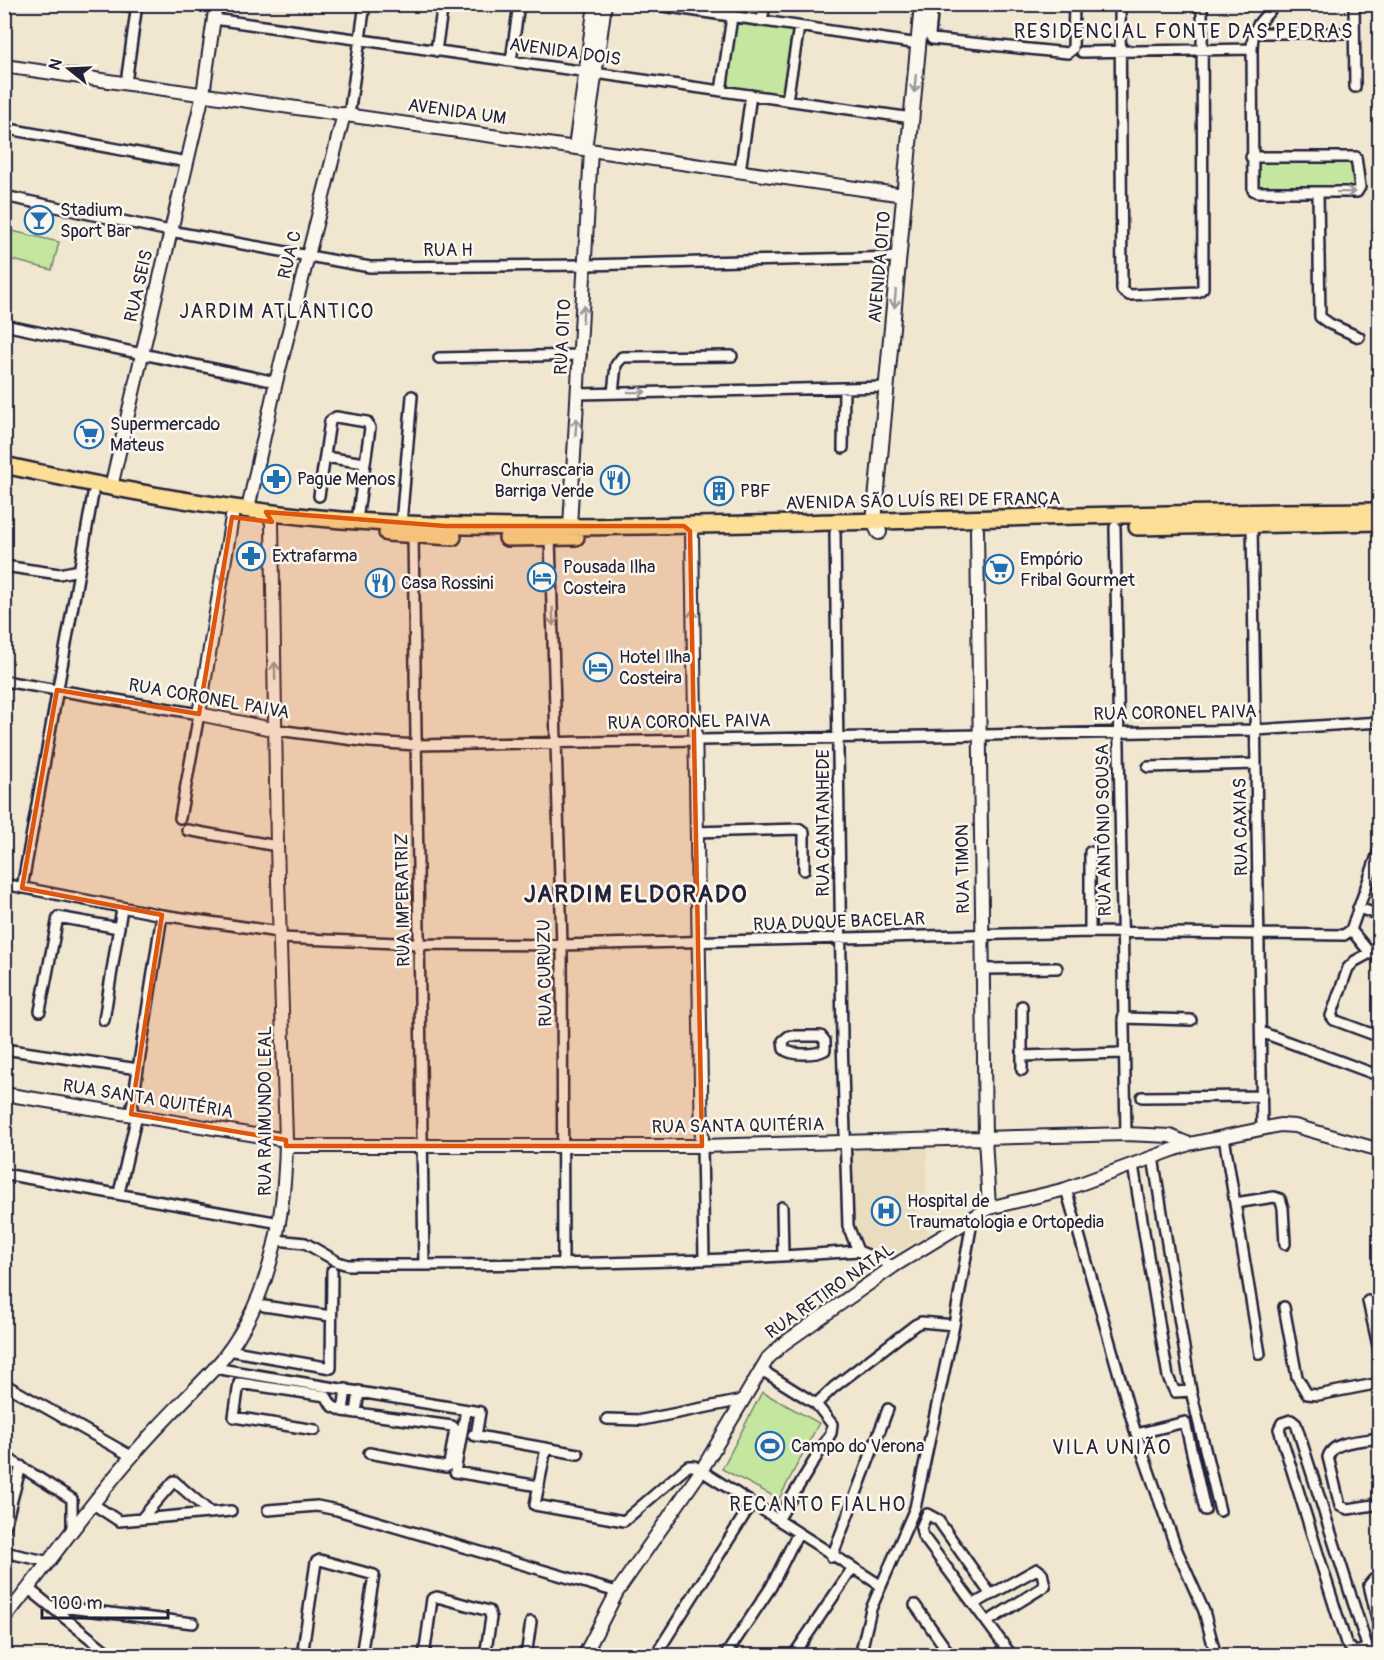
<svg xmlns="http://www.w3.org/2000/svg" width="1384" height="1660" viewBox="0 0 1384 1660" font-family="Pangolin,sans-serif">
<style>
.built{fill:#eadcbe}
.green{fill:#c4e69f;stroke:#73846d;stroke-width:1.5}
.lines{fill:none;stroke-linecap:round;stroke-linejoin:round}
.minor-casing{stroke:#22223b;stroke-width:14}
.tertiary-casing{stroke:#22223b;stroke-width:16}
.secondary-casing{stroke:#22223b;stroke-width:18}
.primary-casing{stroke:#22223b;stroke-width:20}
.minor{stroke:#fbf7ec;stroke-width:9}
.tertiary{stroke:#fbf7ec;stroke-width:12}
.secondary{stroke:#fbf7ec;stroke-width:14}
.primary{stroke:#fcde96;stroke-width:15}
.oneway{stroke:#99979c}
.marked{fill:#de560e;fill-opacity:0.2;stroke:#de560e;stroke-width:4.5;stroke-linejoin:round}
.labels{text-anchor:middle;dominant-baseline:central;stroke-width:5;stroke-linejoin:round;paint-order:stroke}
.street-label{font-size:18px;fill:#22223b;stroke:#fbf7ec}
.poi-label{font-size:18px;fill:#22223b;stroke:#fbf7ec;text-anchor:start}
.neighbourhood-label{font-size:20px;letter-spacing:1.5px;fill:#22223b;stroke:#fbf7ec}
.district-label{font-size:24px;font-weight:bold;letter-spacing:1.5px;fill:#22223b;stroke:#fbf7ec}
</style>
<rect width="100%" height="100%" fill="#f1e7d1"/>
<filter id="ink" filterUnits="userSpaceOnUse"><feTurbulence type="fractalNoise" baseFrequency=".0167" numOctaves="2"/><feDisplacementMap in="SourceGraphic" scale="12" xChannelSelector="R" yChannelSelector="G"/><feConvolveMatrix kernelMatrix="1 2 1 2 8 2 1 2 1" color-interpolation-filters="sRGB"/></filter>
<g filter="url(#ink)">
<path class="built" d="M850 1145 927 1147 926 1196 913 1197 929 1234 889 1257 861 1244 853 1226Z"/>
<path class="green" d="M733 22 792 31 782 96 724 88Z
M1353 159 1356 185 1353 188 1257 187 1256 161Z
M8 230 59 242 52 270 5 258Z
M762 1392 819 1423 779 1499 722 1469Z"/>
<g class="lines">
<g class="minor-casing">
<path id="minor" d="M116 4 137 7
M649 4 919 44
M933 4 930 35 932 39 1068 53 1073 49 1074 4
M1120 4 1122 290 1129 295 1198 292 1203 288 1202 4
M1354 4 1355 87
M214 19 912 118
M762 21 765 4
M1253 33H1354
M436 51 443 4
M1082 52 1252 49
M511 61 519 4
M126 83 137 4
M721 91 732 17
M787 100 799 27
M349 115 365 4
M9 129 187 162
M1251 157H1356L1360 187 1357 192H1257L1253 190 1252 49C1253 21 1261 24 1275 4
M740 171 751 95
M1318 193 1320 317 1330 324 1359 337
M4 196 170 231 370 267 586 265 899 257
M4 325 276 382
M439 358 581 355
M613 393 616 365 622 357 732 356
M578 394 887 387
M843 448 844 388
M325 457 365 463
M319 496 330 421 336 417 367 422 370 428 357 520
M401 524 412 396
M1252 525 1262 1128
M1115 527 1126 1134
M835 533 842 1040 848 1226 858 1251 894 1266
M413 535 424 1265
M550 538 562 945 563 1264
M4 566 59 574 79 570
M4 681 199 714 180 818
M277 730 370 742 417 745 1256 730 1380 722
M1148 767 1256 764
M187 830 277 846
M696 832 800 829 804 832V870
M4 884 162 915 279 932
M22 888 93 494
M1358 908 1380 915
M1351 930 1370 953 1380 957
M1090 932V852
M280 938 421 944 562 945 1090 932 1344 935 1351 930 1380 847
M1370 953 1355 961 1348 968 1331 1016 1334 1020 1380 1037
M984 969 1057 968
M1022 1006V1070
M40 1011 58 917 119 928
M1123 1018 1191 1020
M104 1020 122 908
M1261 1032 1380 1076
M789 1036H821L825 1041V1050C816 1055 791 1056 784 1049L783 1041Z
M4 1049 138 1069
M1022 1056 1124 1053
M1142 1097 1262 1096
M131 1114 162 915
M1224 1137 1260 1354
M702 1146 704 1260
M1153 1157 1191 1391 1220 1511
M1133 1165 1168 1377 1175 1392 1191 1391
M4 1174 280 1223
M1066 1189 1136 1434 1176 1548 1204 1611 1216 1656
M119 1193 137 1115
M1235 1203 1274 1197 1280 1199 1283 1208 1285 1244
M782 1207 783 1256
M276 1240 305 1243 338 1262 348 1265C518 1265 688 1264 858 1251
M1368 1301 1380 1355
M264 1306 331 1316
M1284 1307 1297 1377 1307 1394 1318 1395 1380 1383
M228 1350 331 1368 332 1271
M214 1368 480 1412 476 1436
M760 1369 816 1404 832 1424 831 1433 778 1520
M4 1384 131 1456
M816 1404 834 1387 915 1325 921 1322 954 1325
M466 1410 455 1472 539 1486
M343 1411 346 1389
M356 1413 359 1391
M607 1419 642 1420 743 1400
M315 1430 234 1417 239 1383 326 1396 332 1406 343 1411 452 1426 455 1429 449 1464 446 1467 369 1453
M1136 1434 1185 1422 1205 1510
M473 1435 578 1454
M1380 1438C1364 1441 1333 1440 1328 1457L1340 1506 1348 1509 1380 1504
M546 1448 535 1505 624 1521 688 1466H694L880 1585
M4 1456 72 1499V1530
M93 1504 119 1521 231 1511
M268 1510 317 1506 337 1510 617 1592
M141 1519 174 1481 211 1513
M4 1530 21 1466
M4 1552 50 1562
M832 1557 888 1409
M1380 1579 1373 1580 1369 1585 1380 1631
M29 1589 112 1656
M991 1595 938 1520 927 1514 921 1528 923 1536 1012 1656
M974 1604 1037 1569 1042 1573 1045 1586 987 1622
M915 1605 951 1656
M52 1606 193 1623
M1368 1649 1354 1652 1346 1643 1279 1429 1282 1423 1291 1420 1296 1424 1303 1446 1368 1649 1370 1656
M302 1656 316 1562 320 1560 374 1575 361 1656
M424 1656 432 1599 437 1597 489 1611 491 1618 485 1656
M526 1656 531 1622
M655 1656 752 1503
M725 1656 771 1587 798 1533
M793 1656 852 1569
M860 1656 871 1609 915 1508 954 1325 973 1216"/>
</g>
<g class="tertiary-casing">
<path id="tertiary" d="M4 66 904 195
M575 147 595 4
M585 149 605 4
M111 487 203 94 216 4
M248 509 276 382 344 114
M232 517 199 714 277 730
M570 527 591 150
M977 530 985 1137 989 1208
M692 535 702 1146
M4 1094 286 1140
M286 1146H702L1126 1134 1170 1136 1189 1144
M4 1619C48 1565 87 1507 133 1455 158 1425 187 1398 214 1369 270 1307 285 1221 286 1140L277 846 272 522 266 512
M584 1656 617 1592 701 1471 768 1358 783 1344 894 1266 989 1208 1066 1189 1189 1144 1280 1125 1295 1126 1380 1150"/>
</g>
<g class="secondary-casing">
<path id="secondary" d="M879 532 874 522 922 4"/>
</g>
<g class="primary-casing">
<path id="primary" d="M4 465C108 488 213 508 319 518 462 531 605 527 749 524 959 520 1169 512 1380 511
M1137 527 1380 522
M387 533 453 537
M507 538 576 537"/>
</g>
<use href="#minor" class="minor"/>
<use href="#tertiary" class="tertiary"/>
<use href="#secondary" class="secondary"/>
<use href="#primary" class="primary"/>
</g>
<defs><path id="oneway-shaft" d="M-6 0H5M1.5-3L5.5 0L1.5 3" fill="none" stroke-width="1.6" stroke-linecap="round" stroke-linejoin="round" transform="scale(1.5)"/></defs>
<g class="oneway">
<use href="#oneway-shaft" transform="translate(915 84) rotate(95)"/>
<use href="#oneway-shaft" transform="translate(1346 192) rotate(-1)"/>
<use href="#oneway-shaft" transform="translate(895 299) rotate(95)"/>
<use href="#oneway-shaft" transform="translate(583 314) rotate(-87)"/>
<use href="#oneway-shaft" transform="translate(637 392) rotate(-1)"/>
<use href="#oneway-shaft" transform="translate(576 427) rotate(-86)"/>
<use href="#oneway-shaft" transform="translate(223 574) rotate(100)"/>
<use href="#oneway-shaft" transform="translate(553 617) rotate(88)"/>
<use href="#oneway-shaft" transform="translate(693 618) rotate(-91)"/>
<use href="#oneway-shaft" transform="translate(275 671) rotate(-91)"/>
</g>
</g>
<path class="marked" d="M266 512 445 526H684L690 531 702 1146H286V1140L131 1114 162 915 22 888 57 690 199 714 232 517 272 522Z"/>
<defs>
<g id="bar-ring" transform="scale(1.5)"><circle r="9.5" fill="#fbf7ec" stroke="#1f6fb2" stroke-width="1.5"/><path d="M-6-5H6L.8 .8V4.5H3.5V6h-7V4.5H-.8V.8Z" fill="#1f6fb2"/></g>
<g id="supermarket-ring" transform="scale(1.5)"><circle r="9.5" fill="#fbf7ec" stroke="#1f6fb2" stroke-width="1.5"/><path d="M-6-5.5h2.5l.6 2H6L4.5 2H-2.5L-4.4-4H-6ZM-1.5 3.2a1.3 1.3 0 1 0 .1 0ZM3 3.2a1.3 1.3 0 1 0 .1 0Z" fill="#1f6fb2"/></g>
<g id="pharmacy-ring" transform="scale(1.5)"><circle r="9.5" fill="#fbf7ec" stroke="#1f6fb2" stroke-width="1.5"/><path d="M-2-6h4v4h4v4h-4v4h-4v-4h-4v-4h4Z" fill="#1f6fb2"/></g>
<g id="restaurant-ring" transform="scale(1.5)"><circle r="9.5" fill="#fbf7ec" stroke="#1f6fb2" stroke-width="1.5"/><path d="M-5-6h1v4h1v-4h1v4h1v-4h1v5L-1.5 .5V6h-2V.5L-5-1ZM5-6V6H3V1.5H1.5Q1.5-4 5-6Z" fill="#1f6fb2"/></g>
<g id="building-ring" transform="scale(1.5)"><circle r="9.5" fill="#fbf7ec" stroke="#1f6fb2" stroke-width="1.5"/><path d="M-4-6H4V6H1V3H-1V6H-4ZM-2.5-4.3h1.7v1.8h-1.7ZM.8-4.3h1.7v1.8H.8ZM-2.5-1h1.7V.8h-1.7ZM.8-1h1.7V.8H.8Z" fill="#1f6fb2"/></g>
<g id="hotel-ring" transform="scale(1.5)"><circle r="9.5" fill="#fbf7ec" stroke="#1f6fb2" stroke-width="1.5"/><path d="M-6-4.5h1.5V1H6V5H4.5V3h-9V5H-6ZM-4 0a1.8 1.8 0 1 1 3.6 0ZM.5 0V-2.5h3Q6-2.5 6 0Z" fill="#1f6fb2"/></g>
<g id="hospital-ring" transform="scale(1.5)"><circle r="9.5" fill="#fbf7ec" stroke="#1f6fb2" stroke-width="1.5"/><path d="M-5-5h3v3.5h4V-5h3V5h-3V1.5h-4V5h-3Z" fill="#1f6fb2"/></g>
<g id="stadium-ring" transform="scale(1.5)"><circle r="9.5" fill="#fbf7ec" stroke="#1f6fb2" stroke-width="1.5"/><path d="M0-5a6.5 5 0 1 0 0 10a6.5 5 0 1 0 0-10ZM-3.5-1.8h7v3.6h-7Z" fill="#1f6fb2"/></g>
</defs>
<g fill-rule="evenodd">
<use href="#bar-ring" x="39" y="220"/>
<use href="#supermarket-ring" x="89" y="434"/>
<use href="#pharmacy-ring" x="276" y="479"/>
<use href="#restaurant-ring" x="615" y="480"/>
<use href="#building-ring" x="719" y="491"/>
<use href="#pharmacy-ring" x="251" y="556"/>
<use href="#supermarket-ring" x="999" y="569"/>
<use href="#hotel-ring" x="542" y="577"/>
<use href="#restaurant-ring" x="380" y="583"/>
<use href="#hotel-ring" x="598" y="667"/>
<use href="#hospital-ring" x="886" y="1211"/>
<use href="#stadium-ring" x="770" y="1446"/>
</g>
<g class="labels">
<g class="street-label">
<text transform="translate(565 52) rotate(8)">AVENIDA DOIS</text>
<text transform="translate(457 112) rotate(8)">AVENIDA UM</text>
<text x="448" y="250">RUA H</text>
<text transform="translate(290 255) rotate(-76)">RUA C</text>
<text transform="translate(880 267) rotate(-85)">AVENIDA OITO</text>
<text transform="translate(139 286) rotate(-77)">RUA SEIS</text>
<text transform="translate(563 337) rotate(-87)">RUA OITO</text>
<text transform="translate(923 501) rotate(-1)">AVENIDA SÃO LUÍS REI DE FRANÇA</text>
<text transform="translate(209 699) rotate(10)">RUA CORONEL PAIVA</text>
<text transform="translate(1175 713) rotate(-1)">RUA CORONEL PAIVA</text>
<text transform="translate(689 722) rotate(-1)">RUA CORONEL PAIVA</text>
<text transform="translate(823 823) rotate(-90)">RUA CANTANHEDE</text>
<text transform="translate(1241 827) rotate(-91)">RUA CAXIAS</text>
<text transform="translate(1104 830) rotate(-91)">RUA ANTÔNIO SOUSA</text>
<text transform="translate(963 869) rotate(-91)">RUA TIMON</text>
<text transform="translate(403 900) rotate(-91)">RUA IMPERATRIZ</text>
<text transform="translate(839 922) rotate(-2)">RUA DUQUE BACELAR</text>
<text transform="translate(545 973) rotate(-91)">RUA CURUZU</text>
<text transform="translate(148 1099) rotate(9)">RUA SANTA QUITÉRIA</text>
<text transform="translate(265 1111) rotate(-90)">RUA RAIMUNDO LEAL</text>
<text transform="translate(738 1126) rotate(-1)">RUA SANTA QUITÉRIA</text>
<text transform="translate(830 1291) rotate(-35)">RUA RETIRO NATAL</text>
</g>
<g class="poi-label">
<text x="60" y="210">Stadium<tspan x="60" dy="21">Sport Bar</tspan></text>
<text x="110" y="424">Supermercado<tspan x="110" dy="21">Mateus</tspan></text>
<text x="594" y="470" text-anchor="end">Churrascaria<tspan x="594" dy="21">Barriga Verde</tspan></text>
<text x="297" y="479">Pague Menos</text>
<text x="740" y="491">PBF</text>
<text x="272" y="556">Extrafarma</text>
<text x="1020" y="559">Empório<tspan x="1020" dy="21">Fribal Gourmet</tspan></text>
<text x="563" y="567">Pousada Ilha<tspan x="563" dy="21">Costeira</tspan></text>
<text x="401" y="583">Casa Rossini</text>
<text x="619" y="657">Hotel Ilha<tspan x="619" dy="21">Costeira</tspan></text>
<text x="907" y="1201">Hospital de<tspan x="907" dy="21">Traumatologia e Ortopedia</tspan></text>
<text x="791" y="1446">Campo do Verona</text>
</g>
<g class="neighbourhood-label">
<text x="1184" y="31">RESIDENCIAL FONTE DAS PEDRAS</text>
<text x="277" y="311">JARDIM ATLÂNTICO</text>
<text x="1112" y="1447">VILA UNIÃO</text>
<text x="818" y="1504">RECANTO FIALHO</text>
</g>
<g class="district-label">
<text x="636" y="894">JARDIM ELDORADO</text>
</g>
</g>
<rect width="1384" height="1660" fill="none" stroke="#fbf7ec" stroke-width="24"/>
<rect x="12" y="12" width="1360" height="1636" fill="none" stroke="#22223b" stroke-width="2" filter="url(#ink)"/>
<g transform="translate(69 69) rotate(288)" stroke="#fbf7ec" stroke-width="4.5" paint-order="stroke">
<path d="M0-4.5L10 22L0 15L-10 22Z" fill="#22223b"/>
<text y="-9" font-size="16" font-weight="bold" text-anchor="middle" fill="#22223b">N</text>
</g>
<path d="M42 1609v9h126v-9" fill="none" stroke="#22223b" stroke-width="3"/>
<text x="51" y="1609" font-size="18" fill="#22223b" stroke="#fbf7ec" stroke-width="4.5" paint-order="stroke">100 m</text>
</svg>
